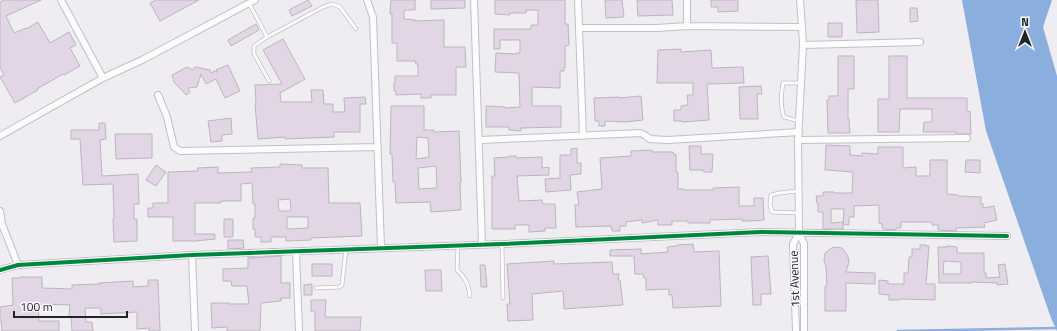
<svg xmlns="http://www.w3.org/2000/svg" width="1057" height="331" viewBox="0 0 1057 331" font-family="'Titillium Web',sans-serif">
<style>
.water{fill:#8aaede}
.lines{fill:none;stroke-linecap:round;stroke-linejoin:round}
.stream{stroke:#8aaede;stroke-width:2.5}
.building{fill:#e2d6e6;stroke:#b9b7ba;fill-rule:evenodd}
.service-casing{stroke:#c1c0c3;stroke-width:4.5}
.minor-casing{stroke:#c1c0c3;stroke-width:8}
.service{stroke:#fdfcfd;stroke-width:3}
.minor{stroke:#fdfcfd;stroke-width:6}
.cycleway-casing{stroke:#fbf9ff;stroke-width:6}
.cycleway{stroke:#00873e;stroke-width:4}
.labels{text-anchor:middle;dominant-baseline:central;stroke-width:3;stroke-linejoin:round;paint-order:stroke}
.street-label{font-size:12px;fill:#232325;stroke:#fbf9ff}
</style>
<rect width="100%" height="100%" fill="#efedf2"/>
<path class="water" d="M962 0H1052L1043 27 1057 76V331L1051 318 986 131Z"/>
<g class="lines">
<path class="stream" d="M898 331 1057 328"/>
</g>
<path class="building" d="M4 0H41L6 16 14 33 26 28V29L38 22 50 43 69 32 76 45 70 48 80 66 64 75 63 74 37 89 38 90 15 103 0 77 4 75 0 67V2Z
M156 0H199L160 21 150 3Z
M308 0 312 6 292 16 289 10Z
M391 0H415V10H404V19L415 20 414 21 444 20V47H465L466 67H456V95H431V98H421V94L396 95V91H394V83H395V76H418V64H416L415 61H397V43H392V14H390Z
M431 0H465V8L431 9Z
M495 0H565V24H568L569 45 565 46V68H564V71H560V88L532 87V106H561V127L521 128V131L509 130V127H486V106L505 107V108L520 107 519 73 495 72 496 53 516 54V53H520V40H500V49H494V29H531V25H538V10H526V13H510V15L495 14Z
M605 0H622L624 17 606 18Z
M637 0H672L673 15 638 16Z
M711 0H738V11L718 12V7H711Z
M856 0H878L879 32 857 33Z
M910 8H917L918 21 910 22Z
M828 23H842V37H828Z
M256 24 259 30 231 46 228 40Z
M283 39 305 79 280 93 281 102H312L311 90H323L324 104H333V112H345L344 98 365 97 366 104H360V132H334V137L285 139V137L258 139 255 104 256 103 255 85 282 84 263 50Z
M681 49V52L711 50 712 68 743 67 744 83 707 84 709 120 682 122V121H674V110H681V106L688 105 687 95H693V83H657L658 50Z
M838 56H854V89H848V119H849L850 133H828L827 100H829V96H838Z
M889 56H907V98H967V112L970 111 971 134H956V132H923L924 122H932V109H900L899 132H878V99H889Z
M228 65 240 91 225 98 216 79 206 84 201 74 197 87 188 88 190 92 186 95 174 82 172 75 187 67 193 70 195 67 210 70 211 73 215 71 217 72 216 70Z
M761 86 762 94H757L758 119H740L739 87Z
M641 96 643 120 625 122 605 121V126H599V121H595L594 98 619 97V98Z
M391 106H424V130H434V132L459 131 461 182H460L461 210 431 212 430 202 396 203 395 182H393L392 154H390ZM417 137 428 138 429 157 416 159ZM436 166 437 188 419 189 418 168Z
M231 118 232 134 222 135V141L211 142 208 121Z
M99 123H105L106 139 100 140 102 176 138 174 139 204H134V219H137V241L114 242 113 219H114L113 184 83 185 80 139H71V130H99Z
M115 134H152V158L116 159Z
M826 145 850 146V155L862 156V153L878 154V147H903V168L916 167V176H930V160H947V194L958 195V196L981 197V204H983V208L994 206 997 220 984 223 985 227 956 228V231L938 230V225H932V222H901V228H896V230L884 229V228H882V224L879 223V205L854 206V217H849V225L843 224 844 209H831V223L843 222V229H823V212H818V203H817L816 196H823V192H834V193H852L853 172 825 170Z
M689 146H701V154H713L712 172H704L703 170H690Z
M577 148V163H581V174L570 175 571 190 546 192 545 179 560 178V155H571V149Z
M652 150V152H673L674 155 676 154V172H678V189H684V190H713V188L739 187V206H754V198H763L764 220 750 221H742V219L710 220V223H688V221H672V225H658V220L642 223V220L626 222V226H620V231H612L611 226 576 227 575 205H579L577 192 602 189 600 158 631 156V151Z
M509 156H516V158L542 157V168L549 167V175L517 176 519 201 542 200 543 204H555L556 228H545V231L529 232V225H515V229H492V176H495L494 158 509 157Z
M966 160H980V173L965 172Z
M280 164 302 165V168H328L329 203H360L362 236 311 238V240L286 241V237H271V242H261V237H255V229H253V218H255V204H253L252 183 241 184V201H221V203H195V234H215V239L195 241H173V217H148V208H153V203H168V172L198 171 197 168 218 167V173L252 172 251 168 280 167ZM290 199 291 211H279L278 200ZM287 217H308V228L287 229Z
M156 165 166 172 156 186 146 180Z
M224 219H233V237H224Z
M228 240H243L244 248 228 249Z
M693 244 694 252 719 251 721 306 673 308 672 295H669V289L646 290V278H644L643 274H635L634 256H610V250L641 249V254L668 252 667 247 677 246V245Z
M920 245H926V246H929L926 284H935V300L900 299V300H889V295L879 294V280L888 281V284H904V273H908L909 257H912V249H920Z
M947 246 957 247V253H984V273H986V278L1000 277 998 265 1005 264 1008 284 997 285V283L972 282V283H939L938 247H947ZM944 261 961 262V274H943Z
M833 247 842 248 846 253 848 257 849 262 846 272 875 273V284L846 283V311H825V286H827L826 267 824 260 825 253Z
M281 256V283H290V298H281V301L261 303 260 331H227V327L212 328 211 303H229V304H249L247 286H232L231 281H223V269L248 268V258Z
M768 256 771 294H761V305H753L751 257Z
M554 261V264L612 262 613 274H619L618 280H620L623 305 564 309 563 291 532 294 533 320 508 321 507 304H510L507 264Z
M312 264H332V276H312Z
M480 265H485L487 287H481Z
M425 270H441L442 291H426Z
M20 277H42V288L72 289V285L100 284 99 283 133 281V287L148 286V280H158L160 331H149V328L137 329V312L101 314V308H85L86 322H92L93 331H72L71 317 69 316 70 305 38 304 39 321H59V331H2L1 320H0V307L13 305 12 278H20Z
M312 284V295H304V285Z
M311 300H326L325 317H361L360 331H315V311H311Z"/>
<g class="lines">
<g class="service-casing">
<path id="service" d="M249 3 267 37
M269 81 254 54V46L267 37 323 7 332 4 340 7 356 29
M799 121 784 117C780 106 781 94 783 83H801
M798 191 779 193 771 195 770 205 772 212 799 213
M502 244 503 298
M458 245 457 270C466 278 468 284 470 296
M316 288 340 287 342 285 346 249"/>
</g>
<g class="minor-casing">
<path id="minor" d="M61 0 103 78
M367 0 373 17 381 248
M474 0 482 244
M578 0 583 136
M800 0 802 27
M687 26V0
M579 28H657L687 26 802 27 803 45 798 140 799 233 793 244 796 331
M803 45 920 42
M158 95 167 117 174 147 180 151 378 147
M0 136 103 78 144 59 255 0
M479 140 641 133 646 136 650 139 668 140 799 132
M798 140 967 138
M0 211 2 224 18 265
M799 233 804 244V331
M296 252 299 331
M192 255 195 331
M0 270 18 265 192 255 502 244 761 232 1007 236"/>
</g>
<use href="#service" class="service"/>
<use href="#minor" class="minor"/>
<g class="cycleway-casing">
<path id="cycleway" d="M0 270 18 265 192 255 502 244 761 232 1007 236"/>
</g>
<use href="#cycleway" class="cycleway"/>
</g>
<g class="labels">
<g class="street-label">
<text transform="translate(794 279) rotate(-92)">1st Avenue</text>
</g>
</g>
<g transform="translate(1025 32)" stroke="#fbf9ff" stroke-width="3" paint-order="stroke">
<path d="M0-3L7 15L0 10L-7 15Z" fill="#232325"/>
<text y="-6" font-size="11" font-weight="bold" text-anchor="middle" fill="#232325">N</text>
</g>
<path d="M14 311v6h113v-6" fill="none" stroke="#232325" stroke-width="2"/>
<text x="20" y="311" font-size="12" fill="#232325" stroke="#fbf9ff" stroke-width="3" paint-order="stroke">100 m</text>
</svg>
